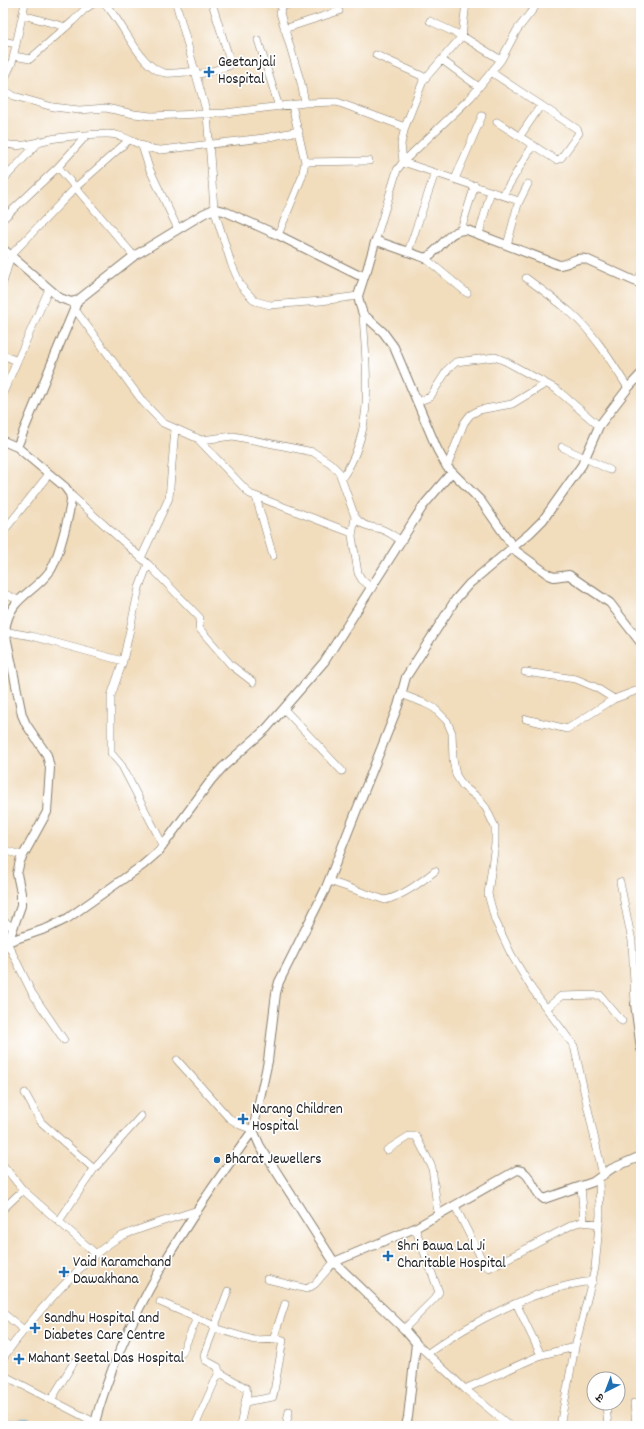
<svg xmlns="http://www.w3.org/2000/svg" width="644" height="1429" viewBox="0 0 644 1429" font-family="Dekko,'Playpen Sans Deva',sans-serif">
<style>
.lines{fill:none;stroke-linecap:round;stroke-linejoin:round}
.stream{stroke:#57b4d5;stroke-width:2}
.minor-casing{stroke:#867c6c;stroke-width:8}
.tertiary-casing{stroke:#867c6c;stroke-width:10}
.minor{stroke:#fff;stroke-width:7}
.tertiary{stroke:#fff;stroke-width:8}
.poi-dot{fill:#1f6fb2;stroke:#fff;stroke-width:1.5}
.labels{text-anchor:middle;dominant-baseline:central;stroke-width:3.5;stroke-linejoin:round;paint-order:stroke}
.poi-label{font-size:15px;fill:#1c1c1c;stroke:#fff;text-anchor:start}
</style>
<rect width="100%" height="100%" fill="#fff"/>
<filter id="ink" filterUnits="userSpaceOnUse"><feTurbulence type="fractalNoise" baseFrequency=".025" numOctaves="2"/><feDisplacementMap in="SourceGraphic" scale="8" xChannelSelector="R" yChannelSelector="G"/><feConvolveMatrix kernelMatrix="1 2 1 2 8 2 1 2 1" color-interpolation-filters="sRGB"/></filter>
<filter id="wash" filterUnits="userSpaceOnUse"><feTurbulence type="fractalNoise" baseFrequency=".012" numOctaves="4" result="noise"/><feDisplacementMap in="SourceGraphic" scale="16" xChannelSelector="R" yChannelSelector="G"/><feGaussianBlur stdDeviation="0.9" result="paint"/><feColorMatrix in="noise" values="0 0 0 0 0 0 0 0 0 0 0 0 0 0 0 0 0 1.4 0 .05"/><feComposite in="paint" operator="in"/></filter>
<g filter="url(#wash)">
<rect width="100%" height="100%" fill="#f1dcbc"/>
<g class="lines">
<path class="stream" d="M3 1422 26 1419 48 1426"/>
</g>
</g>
<g filter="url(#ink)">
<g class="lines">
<g class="minor-casing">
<path id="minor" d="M104 3C123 21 140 69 165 73 175 74 186 72 196 71
M176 3 207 114 214 209 231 263 241 286 255 301 270 305 321 301 358 296
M291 3 282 7 280 13 301 83 305 103
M466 3 462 36 423 81 405 127 401 144 403 162 519 201
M23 15 66 27
M430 21 462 36 501 60
M284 29 339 11
M258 40 279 107
M3 41 16 44
M376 55 422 76 423 81
M14 56 30 59 73 21 84 10 94 3
M442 60 479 87
M491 72 577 129 579 133 561 158 556 160 497 122
M197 75 229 66 231 64 212 3
M3 82 12 63 25 3
M3 89 14 96 53 107 79 110 106 108 134 114 151 116 225 113 305 103 337 102 405 127
M520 136 541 105
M3 143C21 150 39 140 57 138 73 136 90 134 106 134 126 133 141 150 161 150L264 138 299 131
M142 146 149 168 178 229
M305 162 369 161
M58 167 134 256
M455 179 482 116
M3 180 40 141
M503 195 533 145
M3 219 58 167 86 136
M461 229 475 185
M479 234 491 191
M278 235 302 177 305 162 292 105
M375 242 397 170 403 162 471 97 501 60 517 30 538 3
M507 245 518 204 528 184
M408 252 435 173
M425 258 467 293
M526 278C541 289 556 300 570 312 594 333 611 361 628 388
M637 282 641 274
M3 283 11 255 76 187 129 140
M74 308 143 402 163 423 201 440 233 436 313 452 330 463 339 472 355 517C363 527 369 526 381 529 389 532 395 537 402 541
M3 355 17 361
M3 393 49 289
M417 402 430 397 448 369 456 362 495 357 505 361 556 389 599 426
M197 438 250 494 352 533
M562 447 610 470
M447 467 464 423 470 415 479 410 512 404 545 384
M342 478C376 430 366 369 363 314
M70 494 148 564 200 618 199 628 231 665 253 682
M256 497 273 556
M355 517 352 536 358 573 362 580 372 588
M3 532 49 474
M141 558 169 498 175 429
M148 564 139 588 123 661 111 696V753L122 766 163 845
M3 593 18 600
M3 631 31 636 123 661
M525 672 576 679 595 687 614 699
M401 694 424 703 434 708 447 721 452 733 453 759 456 775 463 786 477 797 486 808 495 827V844L488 894 495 920 511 954 532 989 574 1046 603 1176
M284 709 342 771
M526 719 567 729 614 699 641 689
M3 850 22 855
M329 881 385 900C403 896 421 882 435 871
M620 882 632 941 635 1004
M3 920 13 928
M7 942 32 993 64 1040
M547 1008 561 996 600 995 622 1021
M177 1060 229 1118 240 1125 253 1130
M25 1093 41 1122 94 1169
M387 1150 409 1136H416L432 1167 438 1215
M3 1165 23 1190 96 1254
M581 1186 584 1222
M455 1206 484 1264 489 1268 574 1224 581 1222 599 1224
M3 1209 23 1190
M59 1221 94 1169 141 1116
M267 1279 307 1289 315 1284 334 1262
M160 1302 215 1326
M516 1303 541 1355
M3 1313 24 1330
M214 1328 254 1340 279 1339 283 1340 273 1397 245 1402
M404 1329 435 1298 439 1292 415 1228
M273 1340 285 1304
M3 1342 10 1348
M416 1343 465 1389 510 1426
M182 1353 197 1318
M428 1353C471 1322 538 1287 593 1281
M3 1358C27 1324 86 1254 122 1236 145 1226 171 1219 195 1211
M219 1372 246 1388 247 1393 240 1426
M3 1375 102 1426
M465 1389 541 1355 575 1347
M51 1400 74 1362
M634 1403 636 1426
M606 1405 608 1426
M195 1426 219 1372 218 1367 205 1360 204 1355 228 1291
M286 1426 289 1411
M560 1426 575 1347 595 1268 600 1215 599 1178"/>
</g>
<g class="tertiary-casing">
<path id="tertiary" d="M3 249 60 298 71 302 78 300 134 256 203 214 214 209 224 211 278 235 358 275 365 274 367 270 375 242 377 241 425 258C441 251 448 228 467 230L559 265C569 265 575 256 586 259L641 284
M365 274 358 296 360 305 363 314 383 332 394 347 437 449 447 467 481 501 516 551 549 575 554 577 569 575 610 603 641 643
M3 441 17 447 78 300
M7 942 48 928 68 918 143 865 159 851 212 779 223 767 266 729 324 662 423 506 451 473
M3 948 11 934 21 906V893L17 874 20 861 47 812 50 768 47 755 26 724 22 715 5 631C9 597 32 595 50 571 58 560 70 513 71 499L70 494 65 487 17 447
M641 1002 635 1004 641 1049
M334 1262 415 1228 517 1170C531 1170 533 1193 544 1199L593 1182 611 1169 641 1156
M94 1426C124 1312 186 1224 253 1130
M406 1426 408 1417 416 1343 404 1329 334 1262 260 1146 253 1130 268 1061 276 993 279 982 325 890 398 706 406 677 456 599 469 584 530 533 543 520 582 465 599 426 628 388 641 374"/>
</g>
<use href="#minor" class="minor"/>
<use href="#tertiary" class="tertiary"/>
</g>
</g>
<g class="poi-dot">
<path d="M207 66h4v4h4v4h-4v4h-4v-4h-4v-4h4z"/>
<path d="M241 1113h4v4h4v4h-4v4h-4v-4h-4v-4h4z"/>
<circle cx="217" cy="1160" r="4"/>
<path d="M386 1250h4v4h4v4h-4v4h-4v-4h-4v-4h4z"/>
<path d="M62 1266h4v4h4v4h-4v4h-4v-4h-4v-4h4z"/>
<path d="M33 1322h4v4h4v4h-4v4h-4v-4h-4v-4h4z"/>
<path d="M17 1353h4v4h4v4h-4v4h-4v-4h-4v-4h4z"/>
</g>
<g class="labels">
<g class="poi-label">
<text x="218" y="63">Geetanjali<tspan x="218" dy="17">Hospital</tspan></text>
<text x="252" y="1110">Narang Children<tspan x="252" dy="17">Hospital</tspan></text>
<text x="225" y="1160">Bharat Jewellers</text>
<text x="397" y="1247">Shri Bawa Lal Ji<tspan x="397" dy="17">Charitable Hospital</tspan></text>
<text x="73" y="1263">Vaid Karamchand<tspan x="73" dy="17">Dawakhana</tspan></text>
<text x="44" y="1319">Sandhu Hospital and<tspan x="44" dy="17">Diabetes Care Centre</tspan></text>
<text x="28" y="1359">Mahant Seetal Das Hospital</text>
</g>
</g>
<rect width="644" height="1429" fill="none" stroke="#fff" stroke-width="16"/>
<g transform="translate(606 1391) rotate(222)"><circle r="19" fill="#ffffff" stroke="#a4a4a4"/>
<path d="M0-3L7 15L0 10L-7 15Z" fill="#1f6fb2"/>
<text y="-6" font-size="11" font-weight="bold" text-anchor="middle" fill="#1c1c1c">उ</text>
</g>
</svg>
